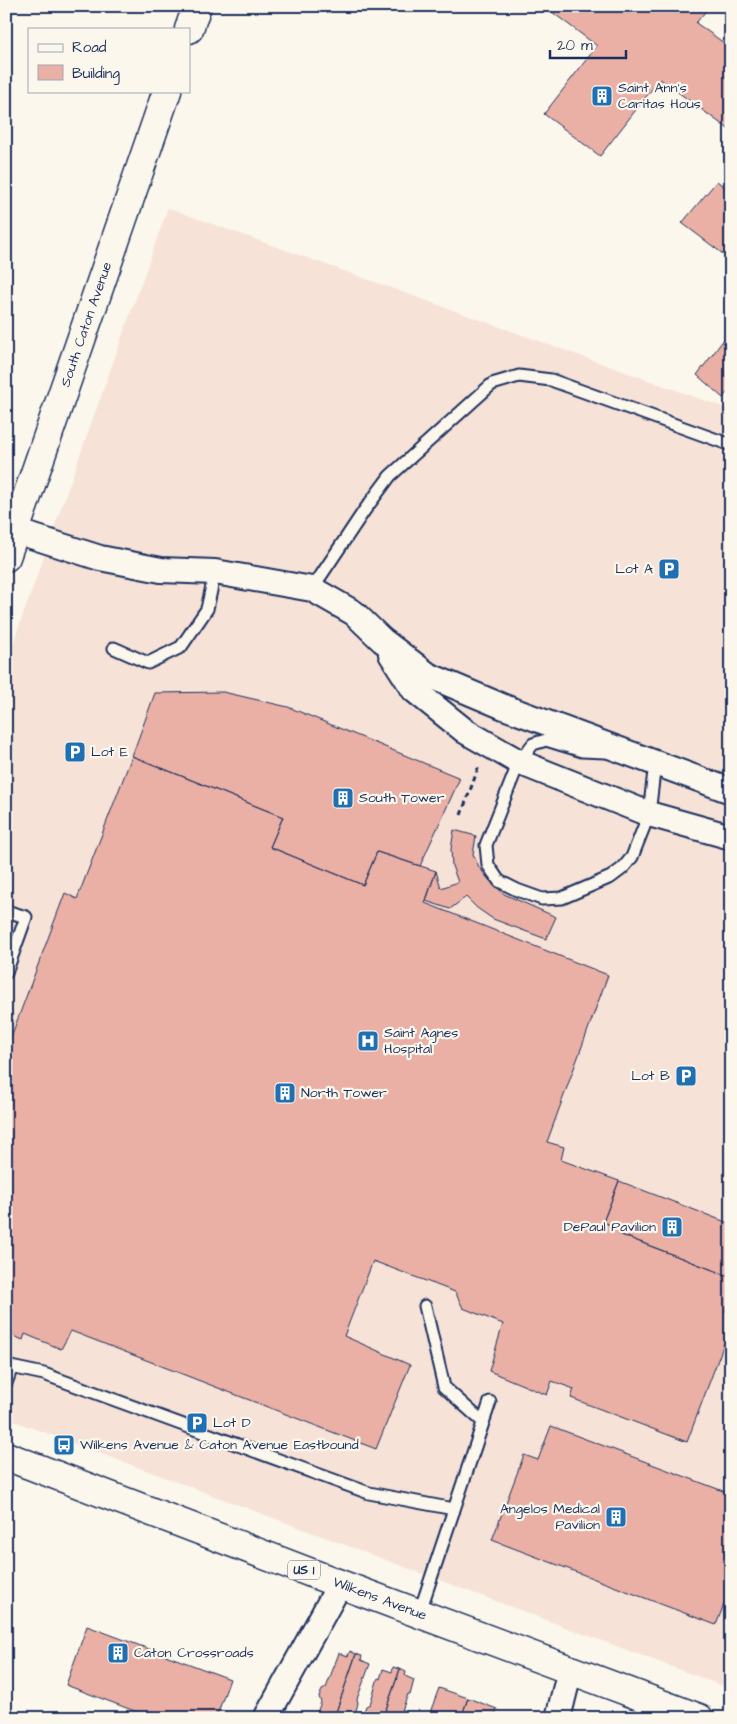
<svg xmlns="http://www.w3.org/2000/svg" width="737" height="1724" viewBox="0 0 737 1724" font-family="'Architects Daughter',sans-serif">
<style>
.built{fill:#f6e2d7}
.building{fill:#eab0a5;stroke:#1b2f5e}
.lines{fill:none;stroke-linecap:round;stroke-linejoin:round}
.service-casing{stroke:#1b2f5e;stroke-width:15}
.minor-casing{stroke:#1b2f5e;stroke-width:28}
.primary-casing{stroke:#1b2f5e;stroke-width:31}
.path{stroke:#1b2f5e;stroke-width:3;stroke-dasharray:5 4;stroke-linecap:butt}
.service{stroke:#fbf7ec;stroke-width:11}
.minor{stroke:#fbf7ec;stroke-width:24}
.primary{stroke:#fbf7ec;stroke-width:28}
.labels{text-anchor:middle;dominant-baseline:central;stroke-width:4.5;stroke-linejoin:round;paint-order:stroke}
.shield{fill:#fbf7ec;stroke:#5e6b89;stroke-width:1}
.shield-label{font-size:12px;font-weight:bold;fill:#1b2f5e}
.poi-label{font-size:14px;fill:#1b2f5e;stroke:#fbf7ec;text-anchor:start}
.street-label{font-size:14px;fill:#1b2f5e;stroke:#fbf7ec}
</style>
<rect width="100%" height="100%" fill="#fbf7ec"/>
<filter id="ink" filterUnits="userSpaceOnUse"><feTurbulence type="fractalNoise" baseFrequency=".02" numOctaves="2"/><feDisplacementMap in="SourceGraphic" scale="10" xChannelSelector="R" yChannelSelector="G"/><feConvolveMatrix kernelMatrix="1 2 1 2 8 2 1 2 1" color-interpolation-filters="sRGB"/></filter>
<g filter="url(#ink)">
<path class="built" d="M168 208 731 410V1689L6 1418V663Z"/>
<path class="building" d="M544 6H708L709 7 696 23 731 48V131L660 79 600 156 544 114 597 46Z
M717 181 731 192V260L682 223Z
M731 330V394L728 391 723 398 697 375Z
M223 692 288 707 460 778 420 866 377 852 363 885 270 847 283 817 132 756 155 693Z
M132 756 283 817 270 847 363 885 377 852 436 871 425 903 608 975 547 1142 564 1147 561 1160 619 1181 603 1222 621 1229 619 1234 731 1277V1297L725 1311 731 1313V1325L687 1442 571 1398 574 1389 552 1381 547 1395 489 1371 503 1324 463 1308 455 1292 373 1261 344 1336 410 1365 376 1449 71 1331 61 1349 25 1334 23 1340 6 1333V1044L8 1045 65 893 77 899Z
M454 830 476 836 473 854 479 867 489 880 504 894 556 917 546 939 493 919 477 908 466 897 450 909 426 901 436 871 441 888 458 882 452 866 451 849Z
M619 1181 731 1224V1277L619 1234 621 1229 603 1222Z
M551 1426 731 1494V1586L716 1625 492 1540 524 1455 538 1460Z
M87 1626 230 1679 216 1718H153L66 1685Z
M350 1651 356 1654 334 1718H315L321 1702 319 1697 322 1690 326 1688 339 1653 348 1656Z
M356 1654 362 1656 361 1660 370 1664 357 1699 358 1703 356 1711 352 1713 350 1718H334Z
M393 1667 400 1669 383 1718H365L363 1714 366 1706 370 1704 378 1678 380 1679 383 1669 392 1672Z
M400 1669 406 1672 405 1676 414 1680 410 1695 408 1694 400 1716 402 1718H383Z
M439 1688 468 1698 461 1718H428Z
M468 1698 497 1709 494 1718H461Z"/>
<g class="lines">
<g class="service-casing">
<path id="service" d="M312 589 364 511 390 476 492 384 519 376 551 380 731 445
M114 648 148 663 181 647 207 609 215 572
M605 752 582 751 546 740 533 744 519 762 486 845 488 865 499 881 517 890 542 899 562 898 611 877 623 868 632 857 649 814 655 763
M6 911 26 917 6 973
M425 1306 444 1387 483 1422
M6 1366 44 1374 369 1493 454 1509
M6 1383 12 1367
M419 1614 490 1402"/>
</g>
<g class="minor-casing">
<path id="minor" d="M6 528 100 558 161 570 215 572 312 589 354 613 382 640 428 675 504 707 731 791
M391 654 414 690 465 731 519 762 649 814 731 837
M266 1718 340 1584
M558 1718 570 1670"/>
</g>
<g class="primary-casing">
<g id="primary">
<path d="M189 29 197 6"/>
<path id="s1" d="M6 557 167 91"/>
<path id="s2" d="M6 1456 340 1584 699 1718"/>
</g>
</g>
<path class="path" d="M461 815 479 766"/>
<use href="#service" class="service"/>
<use href="#minor" class="minor"/>
<use href="#primary" class="primary"/>
</g>
</g>
<defs>
<g id="building-square" transform="scale(1.125)"><rect x="-9" y="-9" width="18" height="18" rx="4" fill="#1f6fb2" stroke="#fbf7ec"/><path d="M-4-6H4V6H1V3H-1V6H-4ZM-2.5-4.3h1.7v1.8h-1.7ZM.8-4.3h1.7v1.8H.8ZM-2.5-1h1.7V.8h-1.7ZM.8-1h1.7V.8H.8Z" fill="#fff"/></g>
<g id="parking-square" transform="scale(1.125)"><rect x="-9" y="-9" width="18" height="18" rx="4" fill="#1f6fb2" stroke="#fbf7ec"/><path d="M-3.5-5.5H1a3.5 3.5 0 0 1 0 7H-1V5.5H-3.5ZM-1-3.4V-.6H.8a1.4 1.4 0 0 0 0-2.8Z" fill="#fff"/></g>
<g id="hospital-square" transform="scale(1.125)"><rect x="-9" y="-9" width="18" height="18" rx="4" fill="#1f6fb2" stroke="#fbf7ec"/><path d="M-5-5h3v3.5h4V-5h3V5h-3V1.5h-4V5h-3Z" fill="#fff"/></g>
<g id="bus-square" transform="scale(1.125)"><rect x="-9" y="-9" width="18" height="18" rx="4" fill="#1f6fb2" stroke="#fbf7ec"/><path d="M-5-6H5V4H4V6H2V4H-2V6H-4V4H-5ZM-3.5-4V0h7V-4ZM-3.5 1.2v1.5H-2V1.2ZM2 1.2v1.5H3.5V1.2Z" fill="#fff"/></g>
</defs>
<g fill-rule="evenodd">
<use href="#building-square" x="602" y="96"/>
<use href="#parking-square" x="669" y="569"/>
<use href="#parking-square" x="75" y="752"/>
<use href="#building-square" x="343" y="798"/>
<use href="#hospital-square" x="368" y="1041"/>
<use href="#parking-square" x="686" y="1076"/>
<use href="#building-square" x="285" y="1093"/>
<use href="#building-square" x="672" y="1227"/>
<use href="#parking-square" x="197" y="1423"/>
<use href="#bus-square" x="64" y="1445"/>
<use href="#building-square" x="616" y="1517"/>
<use href="#building-square" x="118" y="1653"/>
</g>
<g class="labels">
<rect class="shield" x="288" y="1560.5" width="32" height="19" rx="4"/>
<g class="shield-label">
<text x="304" y="1570">US 1</text>
</g>
<g class="poi-label">
<text x="618" y="88">Saint Ann's<tspan x="618" dy="16">Caritas Hous</tspan></text>
<text x="653" y="569" text-anchor="end">Lot A</text>
<text x="91" y="752">Lot E</text>
<text x="359" y="798">South Tower</text>
<text x="384" y="1033">Saint Agnes<tspan x="384" dy="16">Hospital</tspan></text>
<text x="670" y="1076" text-anchor="end">Lot B</text>
<text x="301" y="1093">North Tower</text>
<text x="656" y="1227" text-anchor="end">DePaul Pavilion</text>
<text x="213" y="1423">Lot D</text>
<text x="80" y="1445">Wilkens Avenue &amp; Caton Avenue Eastbound</text>
<text x="600" y="1509" text-anchor="end">Angelos Medical<tspan x="600" dy="16">Pavilion</tspan></text>
<text x="134" y="1653">Caton Crossroads</text>
</g>
<g class="street-label">
<text stroke="none"><textPath href="#s1" startOffset="246">South Caton Avenue</textPath></text>
<text stroke="none"><textPath href="#s2" startOffset="400">Wilkens Avenue</textPath></text>
</g>
</g>
<rect width="737" height="1724" fill="none" stroke="#fbf7ec" stroke-width="25"/>
<rect x="12" y="12" width="712" height="1699" fill="none" stroke="#1b2f5e" stroke-width="2" filter="url(#ink)"/>
<rect x="28" y="28" width="162" height="65" fill="#fbf7ec" stroke="#a1a7b3"/>
<rect x="38" y="44" width="25" height="8" fill="#fbf7ec" stroke="#a1a7b3"/>
<text x="72" y="52" font-size="15" fill="#1b2f5e">Road</text>
<rect x="38" y="65" width="25" height="15" fill="#eab0a5" stroke="#a1a7b3"/>
<text x="72" y="78" font-size="15" fill="#1b2f5e">Building</text>
<path d="M550 50v8h76v-8" fill="none" stroke="#1b2f5e" stroke-width="2.5"/>
<text x="557" y="50" font-size="15" fill="#1b2f5e" stroke="#fbf7ec" stroke-width="4" paint-order="stroke">20 m</text>
</svg>
